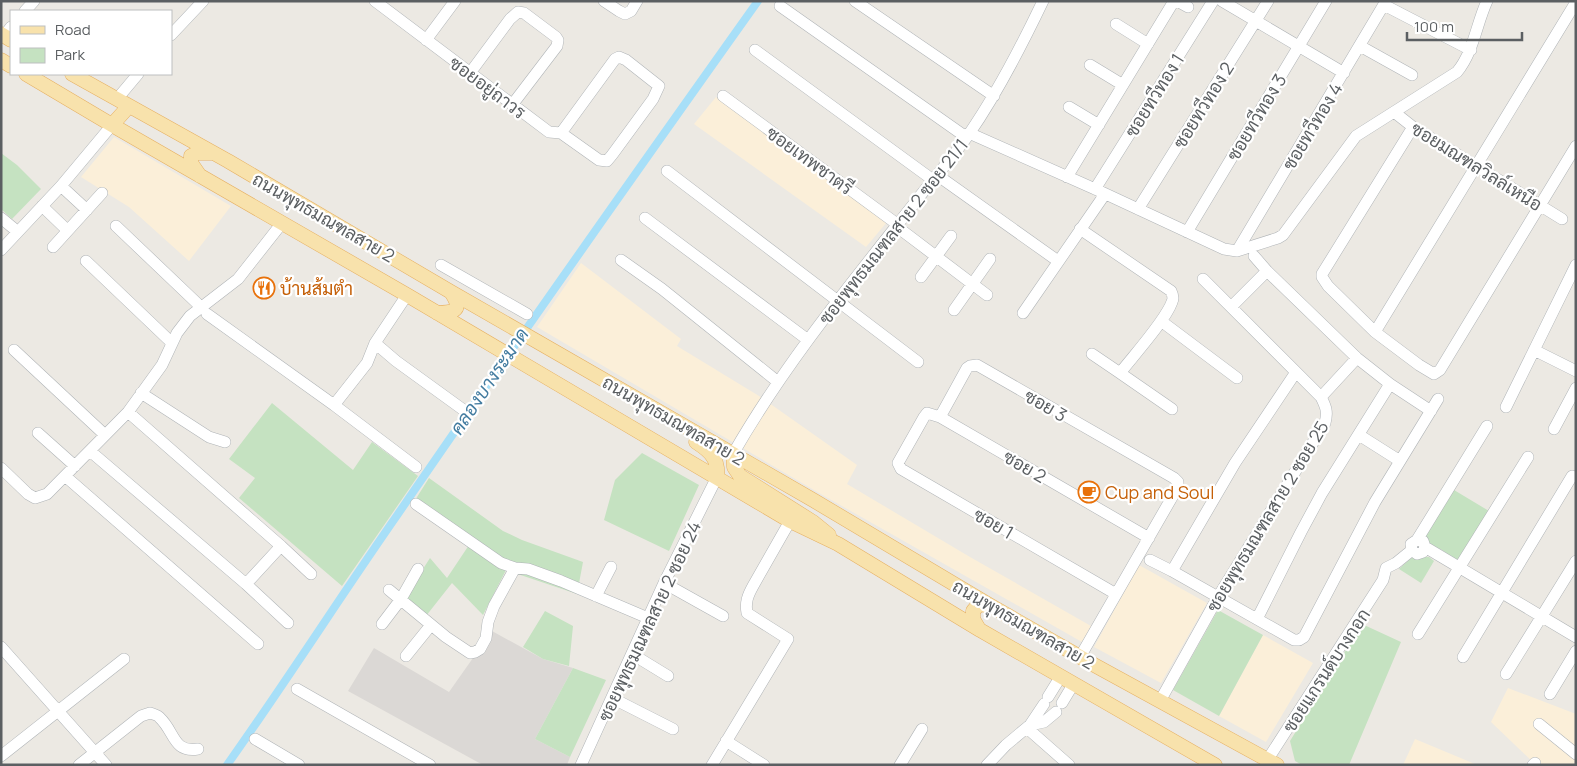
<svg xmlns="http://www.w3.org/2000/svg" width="1577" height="766" viewBox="0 0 1577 766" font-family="Manrope,Sarabun,sans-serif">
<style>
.commercial{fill:#fbefd9}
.industrial{fill:#dbd8d5}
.green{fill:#c5e2c1}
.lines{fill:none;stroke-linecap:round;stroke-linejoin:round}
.canal{stroke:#a7dff8;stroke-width:8}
.minor-casing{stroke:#b0b4b7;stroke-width:12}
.major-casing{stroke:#e6b062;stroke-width:15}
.minor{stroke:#fff;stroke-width:11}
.major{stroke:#f8e2ac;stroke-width:14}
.labels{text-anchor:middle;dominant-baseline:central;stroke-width:4.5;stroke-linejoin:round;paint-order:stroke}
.street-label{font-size:18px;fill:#5b5f62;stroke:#fff}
.food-label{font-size:18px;fill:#c56008;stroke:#fff;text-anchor:start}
.water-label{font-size:19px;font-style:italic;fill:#437ca0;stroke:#fff}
</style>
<rect width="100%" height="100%" fill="#ece9e3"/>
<path class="commercial" d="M716 97 887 222 866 247 694 124Z
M114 137 231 206 189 261 129 207 81 177Z
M581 263 681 339 677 346 759 396 857 465 847 484 970 557 1091 626 1082 642 819 493 537 327Z
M1139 565 1207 603 1161 683 1094 647Z
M1263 635 1313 663 1266 742 1219 716Z
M1508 688 1576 714V765H1536L1491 722Z
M1415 739 1475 764 1403 765Z"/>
<path class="industrial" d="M492 631 543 659 573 668 535 739 570 757 567 765H483L348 691 374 648 449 692Z"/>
<path class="green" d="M1 153 17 165 41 189 12 219 1 209Z
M272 403 353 470 372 442 418 476 342 586 239 498 255 478 229 459Z
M642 453 699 485 669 551 604 520 615 480Z
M429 478 503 531 522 540 583 562 577 594 506 570 483 615 452 583 426 616 405 597 430 558 447 578 469 545 412 505Z
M1454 490 1489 511 1459 559 1456 560 1442 550 1428 544 1425 537Z
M1412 557H1429L1434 561 1421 583 1399 569Z
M1218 610 1263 635 1219 716 1173 690Z
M545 611 573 626 569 666 543 659 523 647Z
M1362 624 1401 642 1349 765H1302L1295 761 1290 741Z
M573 668 606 680 570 757 535 739Z"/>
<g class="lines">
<path class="canal" d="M227 765C286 682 340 597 398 514 516 342 637 171 758 1"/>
<g class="minor-casing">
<path id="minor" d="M375 1 549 132 561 133 599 160 607 161 612 155 653 99 659 86 626 60 619 57 615 59 561 133
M604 1 619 11 625 14 631 11 637 1
M855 1 994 96
M1177 1 1188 7
M1222 1 1344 73
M1384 5 1471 50
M780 6 966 137
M25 11 34 1
M1116 24 1148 44
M171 35 203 1
M4 36 11 27
M426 40 455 1
M1360 46 1412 75
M755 50 933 180
M1090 65 1123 85
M470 73 510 19 518 12 524 13 556 37 558 40 557 46 512 105
M723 96 897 224
M117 99 138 74
M1069 107 1099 125
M1394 112 1413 127 1562 219
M1413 127 1322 274V277L1328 286 1375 332 1419 365 1434 374 1440 370 1576 146
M969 133 1095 189 1224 249 1237 251 1278 238 1283 235 1356 136 1457 72C1474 51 1476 25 1487 1
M667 171 918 362
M937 175 1058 261
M1067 177 1174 1
M61 186 87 210
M1095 189 1213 1
M42 206 67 230
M1138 209 1268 1
M1 218 18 232
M645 218 808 340
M116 226 201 307
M896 226 987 295
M1080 229 1171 291C1173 295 1174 298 1172 302 1165 321 1134 355 1120 373L1172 409
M1187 232 1326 1
M53 247 102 193
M1 250 61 186 112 125
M1237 251 1386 1
M1254 256 1267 271
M621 260 662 289 778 382
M86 261 172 343
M441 265 527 314
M921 277 951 236
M1232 306 1267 271 1357 358 1390 384
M954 310 990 259
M1023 313 1105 194
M207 314 334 405 367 363 375 343 407 295
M1161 321 1237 378
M1375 332 1576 2
M375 343 396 361 465 411
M14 350 105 435
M1534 350 1576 371
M1092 354 1120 373
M1296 372 1235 463 1172 571 1294 640H1299L1304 637 1375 502 1438 399
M141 393 209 437 225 442
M1321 397 1357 358
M334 405 416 467
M1506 407 1576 265
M128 412 281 546 246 584
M940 417 967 368 970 366 977 365 1174 478 1178 482 1177 488 1171 499 1080 657
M1554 429 1576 388
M38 433 75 466
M1359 435 1400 461
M90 451 246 584 288 623
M733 454C784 365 849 286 913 205 931 181 952 159 969 134 998 92 1021 47 1043 1
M1 468 28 494 35 498 47 494 128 412 162 365 177 333 190 316 238 279 282 223
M65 476 258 644
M416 504 501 563 515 568
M1417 540 1487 426
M281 546 311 574
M1425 547 1423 552 1417 554 1412 550 1411 544 1417 540 1423 541 1425 547 1576 637
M1150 560 1172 571
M664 583 723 616
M389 590 446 637 470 653 475 652 480 649 486 638 488 622 494 606 515 568 528 569 561 581 648 618
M1116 594 901 469 898 463 924 417 927 413 940 417 1149 538
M596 596 611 567
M1257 619 1301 532 1322 493 1390 384 1431 411
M382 624 401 599 418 569
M1418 634 1528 457
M1 647 106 765
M632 654 668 676
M406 656 431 625
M1463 657 1572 476
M1506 674 1576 561
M297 689 430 765
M1550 694 1576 651
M1048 697 1061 676
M612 698 673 729
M1160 701 1218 597 1325 423C1328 412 1326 407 1321 397L1203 279
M1062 703 1074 683
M1539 724 1576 754
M1030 725 1044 722 1056 712
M1027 728 1069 765
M255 739 299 765
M726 741 764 765
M1 756 124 659
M1268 759 1383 580 1386 568 1396 563 1412 550
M79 765 141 716 150 713C153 714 158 715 160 718 175 732 173 753 198 749
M581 765 664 583 717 477
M712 765 788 639 747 613C745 602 748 595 753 586L790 521
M900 765 922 729
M987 765 1006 745 1030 725 1044 704
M1533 765 1535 763"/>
</g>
<g class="major-casing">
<path id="major" d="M1 34 11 40
M1 60 11 66
M26 74 112 125 407 295 790 521 838 544 980 630 1215 765
M72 74 228 161 451 292 813 500 991 606 1096 666 1277 765
M112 125 129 106
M200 176 191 163V156L197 153H211
M437 313C456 312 463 310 451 292
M696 442C710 451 719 459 717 477
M733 454 734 467 740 476 813 522 829 535
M979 629 973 619V611L979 604 991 606"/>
</g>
<use href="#minor" class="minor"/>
<use href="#major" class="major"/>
</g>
<defs>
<g id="restaurant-ring" transform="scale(1.125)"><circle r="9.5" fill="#fff" stroke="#e8710a" stroke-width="1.5"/><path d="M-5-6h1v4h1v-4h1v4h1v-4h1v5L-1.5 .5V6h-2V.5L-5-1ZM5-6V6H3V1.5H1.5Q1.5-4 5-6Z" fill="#e8710a"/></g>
<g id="cafe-ring" transform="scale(1.125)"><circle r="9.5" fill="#fff" stroke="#e8710a" stroke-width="1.5"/><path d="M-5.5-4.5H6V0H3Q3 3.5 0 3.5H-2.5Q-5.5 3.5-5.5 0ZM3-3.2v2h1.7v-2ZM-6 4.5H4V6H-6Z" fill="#e8710a"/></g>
</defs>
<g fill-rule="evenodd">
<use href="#restaurant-ring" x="264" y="288"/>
<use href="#cafe-ring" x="1089" y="492"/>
</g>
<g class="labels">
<g class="street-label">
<text transform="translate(488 87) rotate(37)">ซอยอยู่ถาวร</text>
<text transform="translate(1154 95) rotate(-58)">ซอยทวีทอง 1</text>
<text transform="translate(1203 105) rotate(-58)">ซอยทวีทอง 2</text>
<text transform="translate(1256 117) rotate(-59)">ซอยทวีทอง 3</text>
<text transform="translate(1312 126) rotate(-59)">ซอยทวีทอง 4</text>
<text transform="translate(810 160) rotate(36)">ซอยเทพชาตรี</text>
<text transform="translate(1477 166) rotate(32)">ซอยมณฑลวิลล์เหนือ</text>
<text transform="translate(324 217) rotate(30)">ถนนพุทธมณฑลสาย 2</text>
<text transform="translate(893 231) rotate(-52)">ซอยพุทธมณฑลสาย 2 ซอย 21/1</text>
<text transform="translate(1046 405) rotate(30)">ซอย 3</text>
<text transform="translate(674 420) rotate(30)">ถนนพุทธมณฑลสาย 2</text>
<text transform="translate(1025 466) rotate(30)">ซอย 2</text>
<text transform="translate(1267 516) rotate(-59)">ซอยพุทธมณฑลสาย 2 ซอย 25</text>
<text transform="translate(994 523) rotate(30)">ซอย 1</text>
<text transform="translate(649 621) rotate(-65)">ซอยพุทธมณฑลสาย 2 ซอย 24</text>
<text transform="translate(1024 624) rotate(30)">ถนนพุทธมณฑลสาย 2</text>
<text transform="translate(1326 670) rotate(-57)">ซอยแกรนด์บางกอก</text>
</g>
<g class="food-label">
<text x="280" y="288">บ้านส้มตำ</text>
<text x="1105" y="492">Cup and Soul</text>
</g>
<g class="water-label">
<text transform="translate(489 381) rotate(-56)">คลองบางระมาด</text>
</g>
</g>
<rect width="1577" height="766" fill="none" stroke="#5b5f62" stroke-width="5"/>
<rect x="10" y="10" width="162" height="65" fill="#ffffff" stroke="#bdbfc0"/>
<rect x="20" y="26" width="25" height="8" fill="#f8e2ac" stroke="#bdbfc0"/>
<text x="55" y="35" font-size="15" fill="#5b5f62">Road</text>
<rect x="20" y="48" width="25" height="15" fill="#c5e2c1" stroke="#bdbfc0"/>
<text x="55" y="60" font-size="15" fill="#5b5f62">Park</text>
<path d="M1407 32v8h115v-8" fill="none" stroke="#5b5f62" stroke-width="2.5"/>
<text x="1414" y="32" font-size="15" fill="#5b5f62" stroke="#ffffff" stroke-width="4" paint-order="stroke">100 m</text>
</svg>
